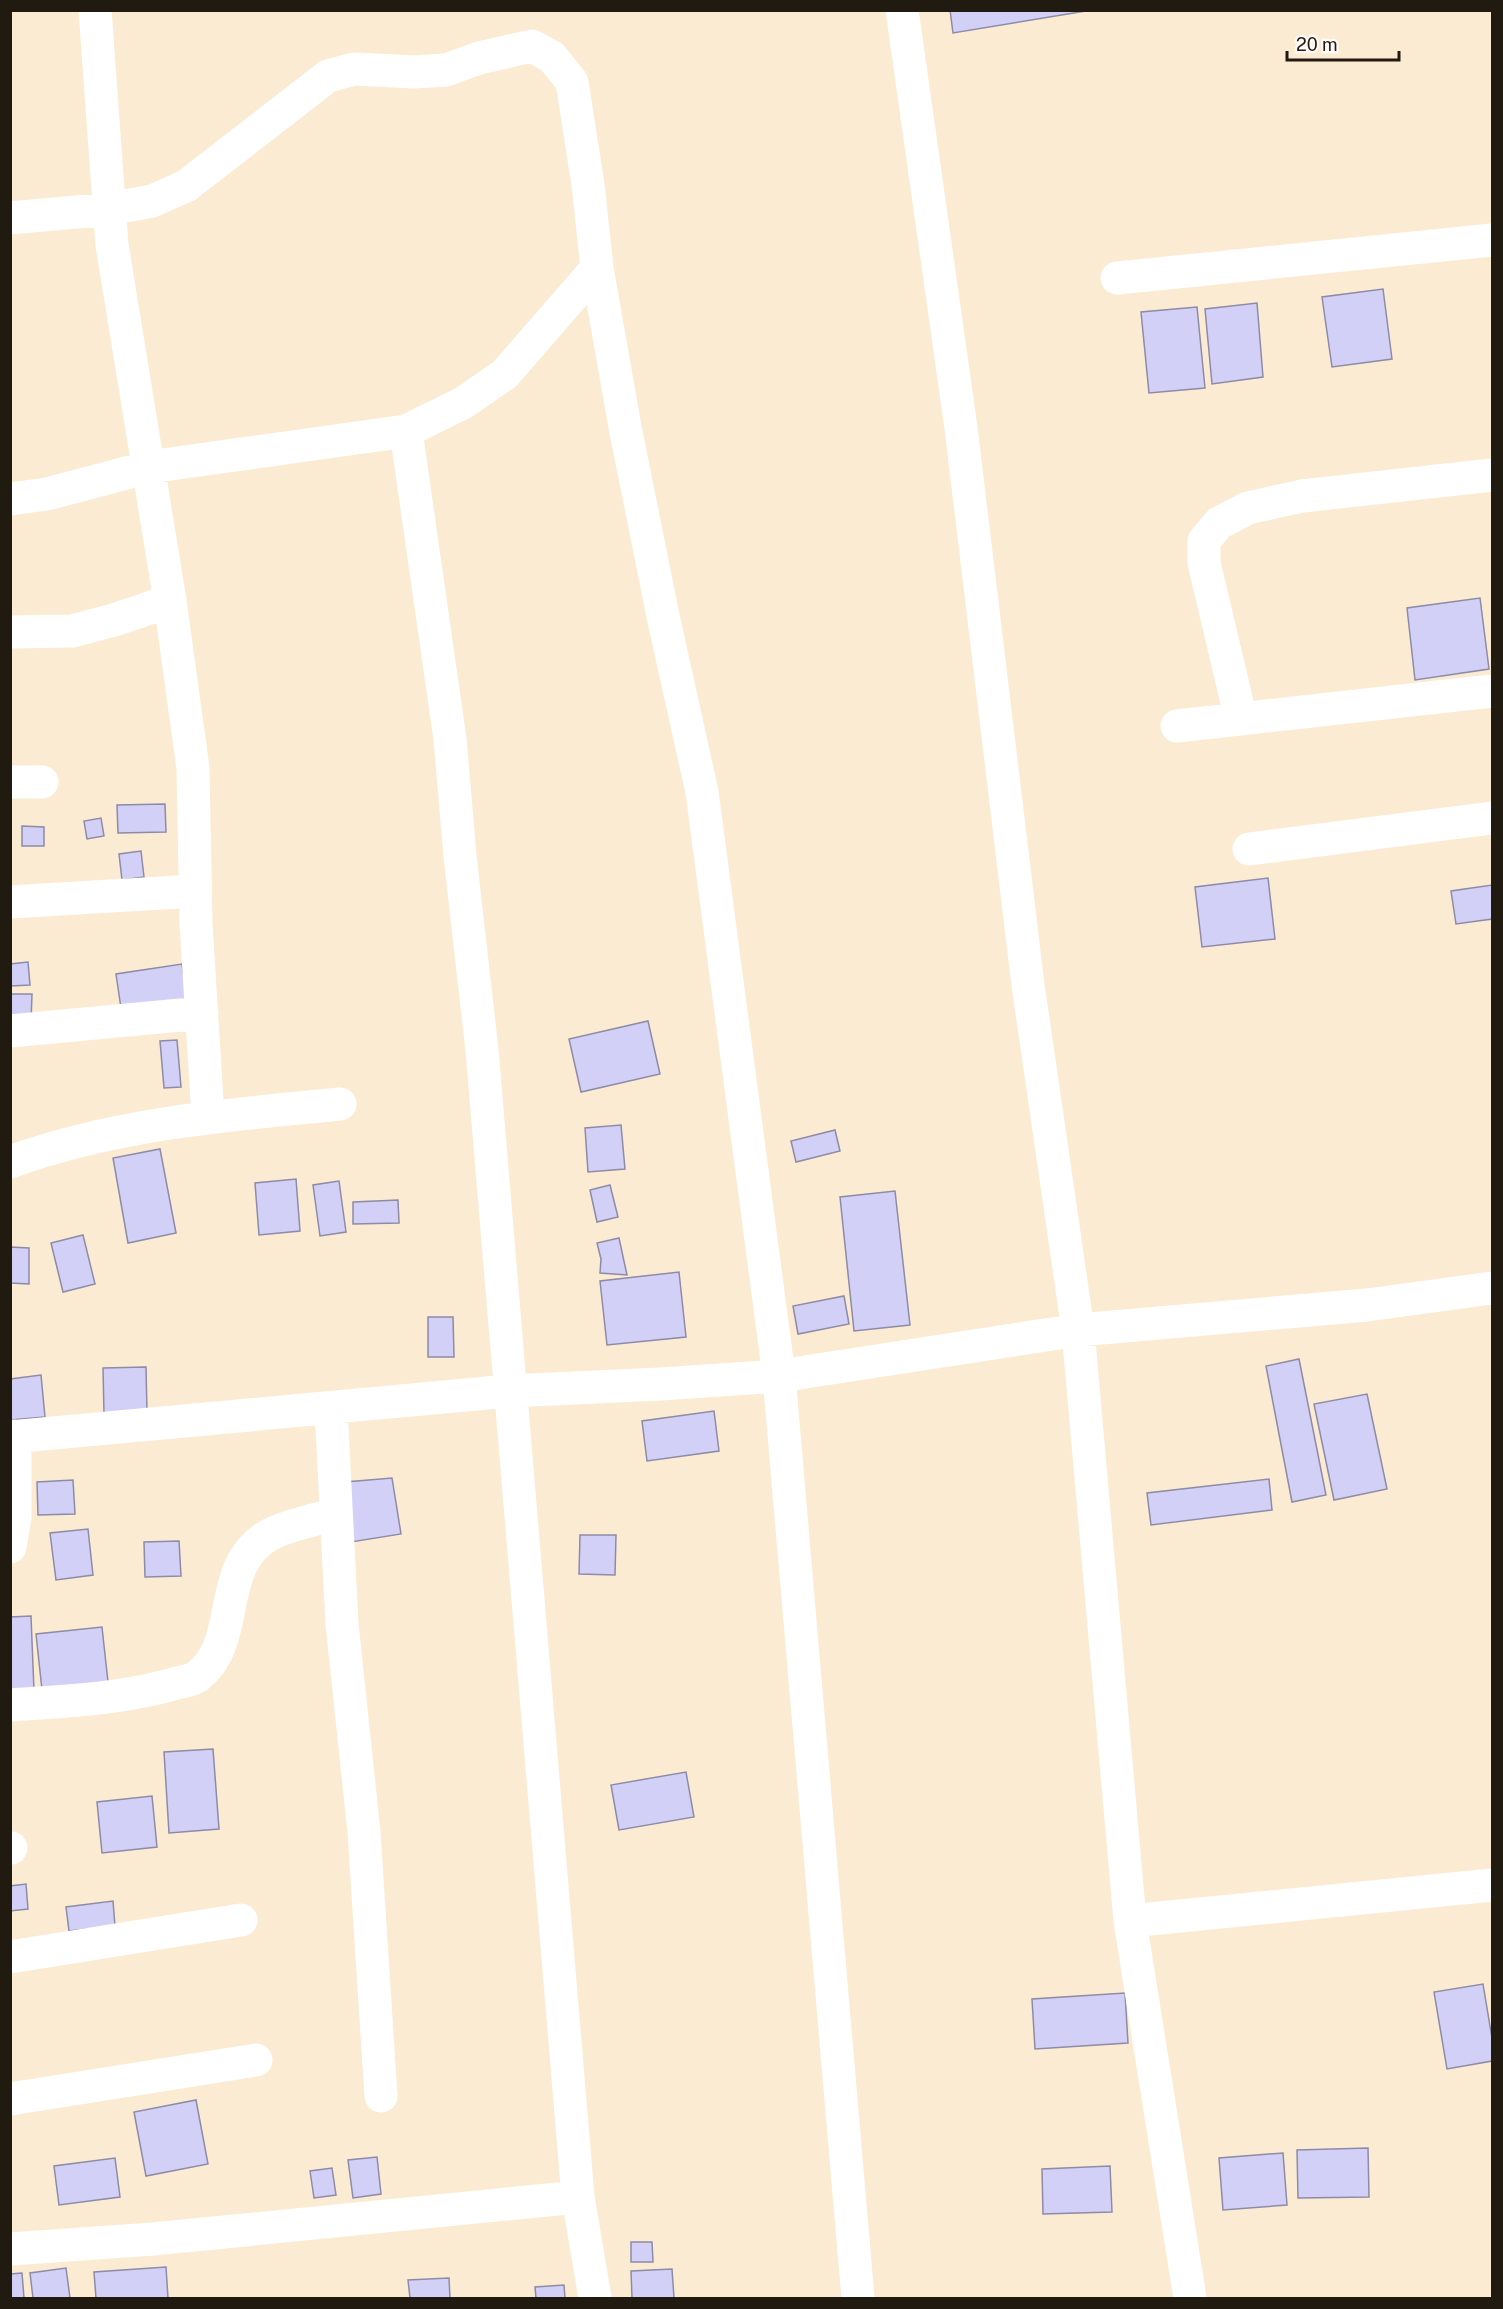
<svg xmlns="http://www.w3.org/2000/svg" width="1503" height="2309" viewBox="0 0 1503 2309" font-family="'Public Sans',sans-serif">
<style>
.building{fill:#d3d0f8;stroke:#8d8ba5;stroke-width:1.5}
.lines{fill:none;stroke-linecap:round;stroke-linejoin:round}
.street{stroke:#fff;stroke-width:33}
</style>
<rect width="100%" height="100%" fill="#fcebd3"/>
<path class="building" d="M950 10H1092L953 33Z
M1383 289 1392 359 1332 367 1322 297Z
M1257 303 1263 377 1212 384 1205 309Z
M1197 307 1205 388 1149 393 1141 312Z
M1480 598 1489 669 1415 680 1407 608Z
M165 804 166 832 118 833 117 805Z
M101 818 104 836 87 839 84 821Z
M22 826 44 827V846H22Z
M141 851 144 877 122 880 119 854Z
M1268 878 1275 939 1202 947 1195 887Z
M1492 885V919L1456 924 1451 891Z
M28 962 30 985 10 986V964Z
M182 964 188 1005 122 1015 116 974Z
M10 994H32L31 1022H10Z
M648 1021 660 1074 581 1092 569 1039Z
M177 1040 181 1087 164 1088 160 1041Z
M621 1125 625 1169 588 1172 585 1128Z
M835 1130 840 1151 796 1162 791 1141Z
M160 1149 176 1233 128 1243 113 1158Z
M296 1179 300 1231 259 1235 255 1183Z
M339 1181 346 1232 320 1236 313 1185Z
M610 1185 618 1217 597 1222 590 1190Z
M895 1191 910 1325 854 1331 840 1197Z
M398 1200 399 1223 353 1224V1202Z
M83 1235 95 1284 63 1292 51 1243Z
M619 1238 627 1275 600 1273 601 1259 597 1243Z
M10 1247 29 1248V1284L10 1283Z
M679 1272 686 1337 607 1345 600 1281Z
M844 1296 849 1324 798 1334 793 1306Z
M428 1317H453L454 1357H428Z
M1299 1359 1326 1495 1292 1502 1266 1366Z
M146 1367 147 1413 104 1414 103 1368Z
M41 1375 45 1417 10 1420V1379Z
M1367 1394 1387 1489 1334 1500 1314 1404Z
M714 1411 719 1451 647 1461 642 1421Z
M392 1478 401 1534 351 1542 345 1482Z
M1269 1479 1272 1510 1151 1525 1147 1493Z
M73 1480 75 1514 38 1515 37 1482Z
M88 1529 93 1575 56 1580 50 1533Z
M580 1535H616L615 1575 579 1574Z
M179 1541 181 1576 145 1577 144 1542Z
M31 1616 34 1691 10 1692V1617Z
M102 1627 108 1682 42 1690 36 1634Z
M213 1749 219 1829 169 1833 164 1752Z
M686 1772 694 1817 619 1830 611 1785Z
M152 1796 157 1847 102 1853 97 1802Z
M26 1884 28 1909 10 1911V1886Z
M113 1901 115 1926 69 1931 66 1907Z
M1483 1984 1492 2038V2061L1447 2069 1434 1992Z
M1125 1993 1128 2043 1035 2049 1032 1999Z
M196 2100 208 2164 146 2176 134 2112Z
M1368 2148 1369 2197 1298 2198 1297 2150Z
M1283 2153 1287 2205 1223 2210 1219 2158Z
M377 2157 381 2194 353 2198 348 2160Z
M115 2158 120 2197 59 2205 54 2166Z
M1110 2166 1112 2212 1043 2214 1042 2169Z
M332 2168 336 2195 314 2198 310 2171Z
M631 2242H652L653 2262H631Z
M166 2267 168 2298H96L94 2272Z
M66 2268 70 2298H33L30 2273Z
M672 2269 674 2298H632L631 2271Z
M22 2273 24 2298H10V2274Z
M449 2278 450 2298H410L408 2280Z
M564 2285 565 2298H536L535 2287Z"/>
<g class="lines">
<path class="street" d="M95 10 112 245 170 601 193 768 196 924 208 1117
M902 10 961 428 1028 985 1078 1330 1130 1921 1190 2298
M10 218 110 209 152 201 186 186 328 76 354 69 414 72 446 70 479 58 532 46 552 57 572 82 588 185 597 268 625 427 663 616 702 792 779 1376 858 2298
M1117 278 1492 240
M406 431 450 739 460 856 482 1050 578 2197 595 2298
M10 499 47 494 149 467 406 431 463 403 505 374 597 268
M10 632 72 631 114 620 170 601
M1241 719 1204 563V541L1219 523 1248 508 1302 496 1492 475
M1177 726 1492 691
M10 782H42
M1249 849 1492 818
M10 902 195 891
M10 1031 202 1013
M10 1162C117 1123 228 1115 340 1104
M331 1408 342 1624 364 1832 381 2096
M10 1437 509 1391 661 1384 779 1376 1078 1330 1367 1305 1492 1288
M10 1547 15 1517V1436
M10 1705C66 1701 123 1699 177 1683 184 1681 194 1680 199 1675 243 1640 214 1564 271 1534 289 1525 316 1520 336 1513
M10 1848H11
M1130 1921 1492 1885
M10 1957 241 1920
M10 2099 256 2060
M10 2249 153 2239 578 2197"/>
</g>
<rect width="1503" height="2309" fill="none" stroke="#201a11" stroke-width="24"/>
<path d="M1287 51v9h112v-9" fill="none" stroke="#201a11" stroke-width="3"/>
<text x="1296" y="51" font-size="18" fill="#201a11" stroke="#fefaf5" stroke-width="4.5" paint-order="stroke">20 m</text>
</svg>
